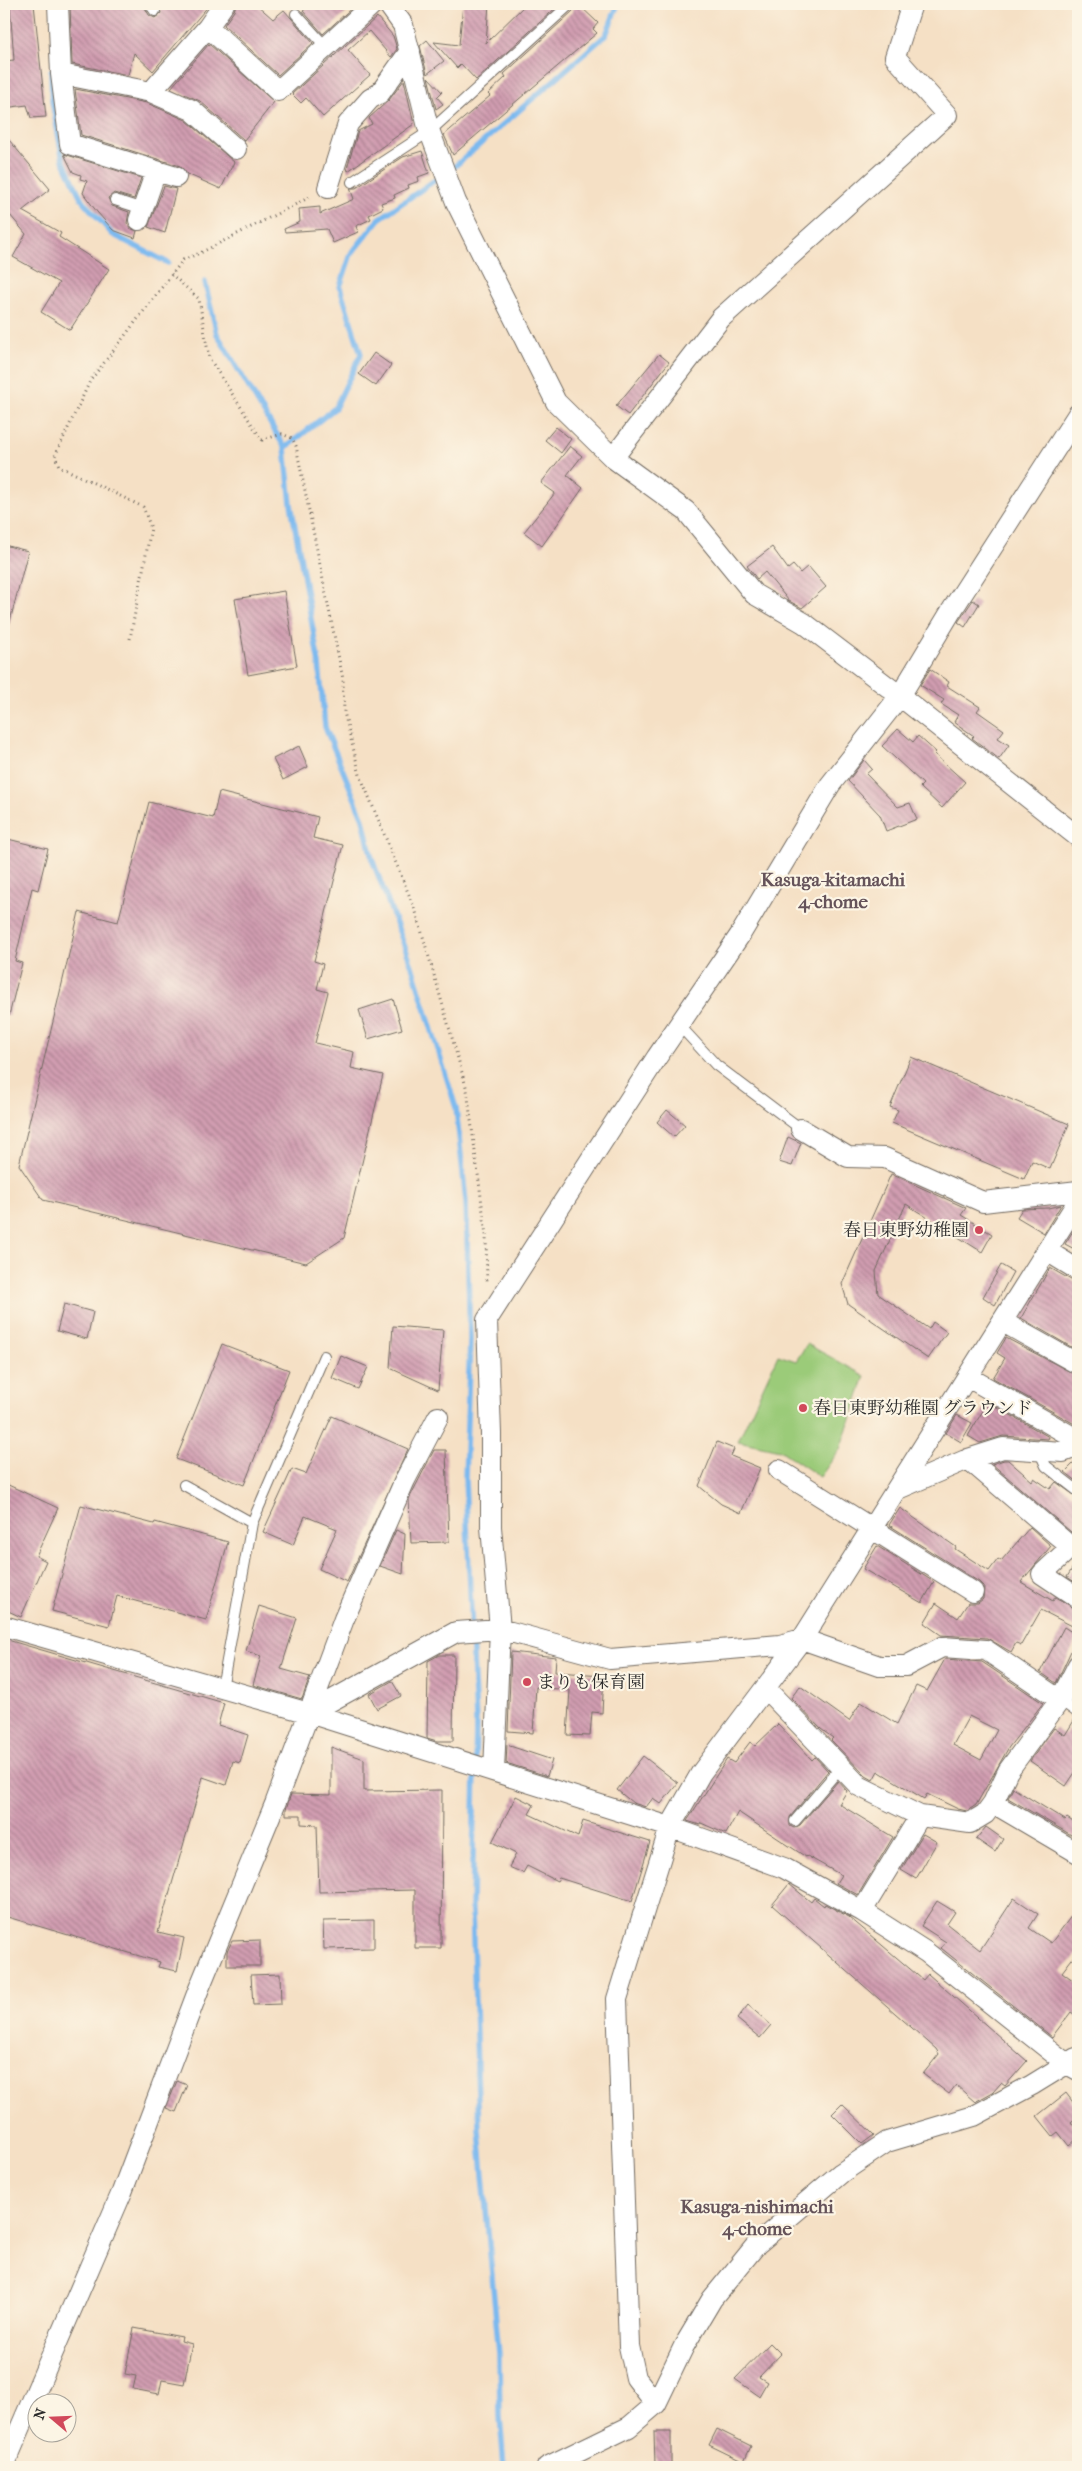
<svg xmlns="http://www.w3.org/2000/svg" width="1082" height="2471" viewBox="0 0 1082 2471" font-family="'IM FELL French Canon','Noto Serif JP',serif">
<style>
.pitch{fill:#9bcb79;stroke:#637b52}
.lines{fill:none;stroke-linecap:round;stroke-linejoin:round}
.stream{stroke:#7cb9ef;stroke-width:5.5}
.building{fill:url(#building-back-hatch);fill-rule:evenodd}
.lane-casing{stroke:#726a61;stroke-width:12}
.street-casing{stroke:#726a61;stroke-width:22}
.path{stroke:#726a61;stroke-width:3;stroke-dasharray:1 4;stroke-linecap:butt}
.lane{stroke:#fff;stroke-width:10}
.street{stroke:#fff;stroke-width:20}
.poi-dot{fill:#d1495b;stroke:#fcf5e5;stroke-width:2}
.labels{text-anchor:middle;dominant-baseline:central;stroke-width:4.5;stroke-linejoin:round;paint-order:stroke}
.poi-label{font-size:18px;fill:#2b2b2b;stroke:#fcf5e5;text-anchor:start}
.neighbourhood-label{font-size:19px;font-weight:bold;fill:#65535a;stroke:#fcf5e5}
</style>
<defs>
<pattern id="building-back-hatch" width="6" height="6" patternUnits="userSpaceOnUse" patternTransform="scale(1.25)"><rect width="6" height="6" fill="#d19db1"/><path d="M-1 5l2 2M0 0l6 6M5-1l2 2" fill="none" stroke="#aa8090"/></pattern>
</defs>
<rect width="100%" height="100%" fill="#fcf5e5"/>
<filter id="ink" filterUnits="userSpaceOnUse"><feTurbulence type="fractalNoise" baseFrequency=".02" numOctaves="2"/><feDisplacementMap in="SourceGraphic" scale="10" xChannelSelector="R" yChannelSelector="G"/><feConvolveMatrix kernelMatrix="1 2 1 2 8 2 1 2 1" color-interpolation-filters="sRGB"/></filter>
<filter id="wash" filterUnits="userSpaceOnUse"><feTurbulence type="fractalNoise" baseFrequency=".0096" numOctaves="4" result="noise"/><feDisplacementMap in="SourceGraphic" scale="20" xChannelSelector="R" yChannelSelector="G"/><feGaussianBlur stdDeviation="1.12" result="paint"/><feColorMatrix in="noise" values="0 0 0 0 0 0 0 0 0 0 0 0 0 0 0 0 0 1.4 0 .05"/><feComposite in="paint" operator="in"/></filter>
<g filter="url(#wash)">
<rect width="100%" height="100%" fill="#f5e0c5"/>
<path class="pitch" d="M807 1344 865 1376 840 1449 820 1477 780 1450 738 1441 778 1355 796 1361Z"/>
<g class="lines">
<path class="stream" d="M51 71 52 100 63 160 82 200 112 234 168 263
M205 282 217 334 285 448 291 504 319 664 325 727 363 819 372 859 412 966 456 1108 466 1202 470 1339 465 1478 476 1722 472 1908 479 2130 499 2354 500 2416 504 2467
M285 448 335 408 361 354 340 287 351 254 379 219 454 167 606 35 618 4"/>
</g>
<g id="blocks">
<path class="building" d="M16 4H34L46 117 31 118 27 105 4 108V61L14 60 10 6Z
M70 4H143L149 15 155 18 161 13 158 4H210L153 71 134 53 128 75 72 64Z
M236 4H256L273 19 284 10 313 43 278 75 224 25 234 11Z
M312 4H356L323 34 303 11Z
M463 4H489L486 43 526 4H560L476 80 461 64 457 68 434 42 459 45Z
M574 4H578L598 23 593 29 597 33 453 155 444 135 490 96 488 94 506 77 504 74 573 11Z
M377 17 393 36 397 49 391 57 369 31 348 50 370 75 323 117 306 98 301 103 292 94Z
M427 40 444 61 427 74 420 46Z
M209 44 274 102 244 140 200 101 171 88Z
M428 77 442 92 437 97 443 104 436 109Z
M404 80 414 124 348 171 347 168 358 131 372 124 369 118 389 100Z
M75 89 147 103 186 120 234 162 221 189 187 174 180 166 81 135Z
M4 134 50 189 22 211 61 233 59 237 109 269 70 330 41 312 59 283 13 257 26 234 4 208Z
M422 151 429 173 418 177 419 181 408 185 409 188 394 195 395 198 381 203 383 208 369 215 371 219 356 226 358 232 333 243 327 229 285 232 284 229 300 222 299 209 320 207V214L354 199 350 188H356L403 157Z
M64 154 141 178 134 199 114 193 108 198 112 206 129 212 127 223 130 228 137 231 135 238 113 230 97 212 83 193 87 181 80 179 81 175 73 172Z
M164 186 176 189 165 233 148 227Z
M374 353 391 365 376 386 359 374Z
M659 354 669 362 628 415 616 406Z
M556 427 571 439 561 453 545 440Z
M570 446 582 456 567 475 583 488 542 546 524 532 555 493 541 483Z
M4 545 28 551 9 625H4Z
M772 547 788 569 793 565 800 573 808 566 826 587 802 608 789 601 765 572 757 579 747 566Z
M284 591 297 666 248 675 235 599Z
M973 600 979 604 965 627 958 622Z
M930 669 949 682 947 686 980 707 977 711 1004 730 998 738 1009 745 999 759 972 738 974 736 954 722 958 715 941 704 944 700 920 685Z
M898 729 913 742 918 736 936 752 934 754 965 782 942 808 920 787 923 784 882 746Z
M299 746 308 767 283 780 273 759Z
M864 760 872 769 866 774 898 807 910 803 917 819 886 831 880 815 848 781Z
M219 792 318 817 313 838 343 845 314 961 323 964 317 989 328 992 315 1043 354 1052 351 1068 383 1075 344 1238 306 1263 43 1200 19 1165 79 912 118 922 149 802 213 818Z
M4 838 48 849 38 890 32 888 15 961 22 963 9 1016H4V915L7 902 4 901Z
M393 999 402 1029 368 1039 359 1010Z
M911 1057 1069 1124 1050 1169 1032 1161 1024 1179 892 1123 898 1110 890 1107Z
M667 1110 685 1125 674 1137 657 1122Z
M788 1137 801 1143 792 1166 779 1162Z
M891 1174 966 1208 961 1215 992 1234 982 1252 906 1204 876 1271 878 1294 929 1329 933 1322 947 1332 928 1359 848 1304 842 1284Z
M1061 1205 1044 1233 1017 1217 1022 1209 1048 1208Z
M1078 1223V1251L1065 1244Z
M1001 1265 1013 1272 995 1305 983 1297Z
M1050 1268 1078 1284V1351L1021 1318Z
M64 1304 93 1312 87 1339 57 1331Z
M393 1326 443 1330 438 1390 390 1368Z
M1006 1338 1078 1376V1426L993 1378 1005 1358 997 1353Z
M222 1344 289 1370 244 1485 176 1459Z
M341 1356 368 1367 358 1389 332 1378Z
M988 1402 1049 1437 1048 1439 1003 1436 980 1443 968 1436Z
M957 1415 972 1423 961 1442 946 1433Z
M332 1416 408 1449 347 1582 319 1569 337 1529 305 1516 293 1545 263 1532 292 1469 306 1474Z
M717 1442 734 1449 731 1456 760 1468 741 1513 721 1504 699 1486Z
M434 1450H446L449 1542 411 1543 409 1499Z
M1078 1459V1482L1065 1472Z
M1004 1460H1008L1032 1481 1034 1478 1050 1489 1056 1482 1078 1498V1538L992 1464Z
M4 1483 58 1508 36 1556 46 1561 21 1617 4 1609Z
M81 1505 154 1524 155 1522 228 1542 206 1620 117 1596 109 1626 52 1611Z
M900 1508 956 1547 955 1549 989 1571 998 1559 1001 1561 1030 1527 1051 1546 1021 1582 1053 1601 1055 1597 1078 1610 1075 1614 1078 1616V1629L1041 1610 1021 1645 1016 1643 1011 1652 987 1638 941 1635 924 1623 936 1603 958 1618 968 1603H978L983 1599 984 1587 979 1582 889 1525Z
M396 1530 405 1534 403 1574 380 1566Z
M877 1546 934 1582 922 1603 863 1569Z
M1078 1559V1584L1067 1577Z
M259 1606 297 1618 281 1669 310 1677 302 1699 253 1685 261 1656 246 1651Z
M1064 1627 1078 1636 1056 1683 1040 1672Z
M4 1639 224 1703 218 1725 248 1735 240 1763 233 1761 226 1785 203 1777 158 1932 184 1938 177 1971 158 1967 160 1962 4 1916Z
M511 1652 556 1657 555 1672 604 1675 602 1713 592 1712 590 1736 567 1735 570 1690 536 1687 533 1733 508 1731Z
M439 1655H454L453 1741H437L427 1738 428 1661Z
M945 1659 982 1662 1043 1703 1009 1747 976 1805 967 1811 958 1809 927 1794 924 1799 878 1771 873 1780 866 1776 831 1740 833 1738 821 1729 791 1698 800 1686 849 1721 861 1702 897 1724 916 1686 927 1691ZM969 1716 997 1730 981 1760 953 1745Z
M392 1681 401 1696 377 1709 369 1694Z
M1075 1719 1078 1720V1768L1066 1786 1030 1761 1054 1728 1065 1735Z
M778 1724 812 1760 815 1757 828 1771 790 1817V1826L794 1828 800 1825 838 1781 847 1791 839 1804 893 1837 858 1895 836 1883 841 1875 807 1856 806 1857 738 1812 726 1834 701 1823 700 1825 687 1821 727 1759 734 1763 750 1742 755 1746Z
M507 1745 552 1760 547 1776 506 1763Z
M331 1747 364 1759V1791L442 1790 441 1948H415V1890L319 1892 317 1825 301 1824V1815H286V1809L291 1794 331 1795Z
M643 1756 678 1783 661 1804 653 1798 646 1807 633 1803 617 1790Z
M1013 1788 1065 1820 1067 1818 1078 1825V1839L1008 1798Z
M516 1796 534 1805 529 1814 578 1837 583 1821 650 1842 632 1901 559 1878 557 1881 527 1866 523 1873 509 1867 516 1854 492 1842Z
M986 1827 1003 1839 995 1852 976 1839Z
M923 1834 937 1842 916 1879 901 1870Z
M789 1884 811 1902 814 1898 824 1906 825 1904 849 1917 923 1980 928 1974 1027 2061 1005 2086 1001 2083 993 2092 975 2102 956 2085 949 2094 923 2074 939 2054 936 2049 772 1905Z
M1014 1898 1038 1914 1029 1928 1051 1943 1078 1907V1951L1062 1972 1078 1984V2017L1071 2012 1052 2037 941 1948 946 1942 921 1926 937 1901 955 1912 947 1924 980 1950Z
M374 1920V1948L324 1949 323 1921Z
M260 1940V1966H227V1952L232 1941Z
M280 1974 281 2004 253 2005 251 1975Z
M748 2005 771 2025 760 2038 737 2019Z
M177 2081 187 2085 176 2112 166 2108Z
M1066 2093 1078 2109V2116L1071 2122 1078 2132V2138L1069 2146 1058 2132 1053 2136 1037 2116Z
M842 2104 874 2135 862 2144 832 2114Z
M134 2328 182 2337 181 2341 192 2344 184 2384 162 2380 159 2394 133 2389 136 2376 125 2374Z
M770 2343 781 2354 759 2377 767 2382 759 2396 735 2379Z
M717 2429 751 2446 744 2462 709 2445Z
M654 2432H671V2466H655Z"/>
</g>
</g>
<g filter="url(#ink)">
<use href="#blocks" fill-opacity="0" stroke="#726a61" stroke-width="1"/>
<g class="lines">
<g class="lane-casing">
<path id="lane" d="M150 4 155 11
M296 14 326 47
M352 182 430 131 568 6
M115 200 143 209
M679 1025 716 1065 801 1129
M1039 1450 1046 1466 1078 1491
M184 1485 252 1523
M222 1688 252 1523 324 1356
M1060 1700 1078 1713
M795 1821 841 1767"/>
</g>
<g class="street-casing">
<path id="street" d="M58 4 61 74 70 144 176 177
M388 4 403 25 428 127 456 202 556 402 613 458 686 511 754 594 804 623 900 696 1078 837
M208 27 278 91 373 4
M61 74 151 92 192 110 236 149
M151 92 208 27 224 4
M328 188 348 124 370 99 380 93 410 51
M139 220 156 171
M613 458 721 318 947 115 895 57 912 4
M801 1129 848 1157 885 1158 983 1202 1078 1191
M1047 1251 1078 1270
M1003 1322 1078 1364
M968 1377 1073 1437 1077 1447
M968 1459 1071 1547 1042 1574 1078 1598
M779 1470 973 1592
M898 1489 968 1459 1003 1448 1063 1452 1078 1446
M4 1626 309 1713 670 1827 784 1868 862 1911 926 1952 1067 2064 1078 2070
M766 1689 859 1786 920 1816 970 1823 985 1814 993 1803 1078 1853
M309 1713 456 1632 500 1629 610 1659 780 1645 802 1639 879 1666H906L942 1647 986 1650 1060 1700
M494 1771 500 1629 491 1527V1434L487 1320 657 1057 740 935 830 785 900 696 950 613 1078 414
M993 1803 1008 1771 1060 1700 1078 1665
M862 1911 920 1816
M656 2404 636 2378 629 2346 617 1999 670 1827 701 1773 802 1639 1078 1201
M4 2466 122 2192 198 1991 275 1804 344 1619 405 1480 438 1417
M547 2467 629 2427 656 2404 684 2346 712 2299 757 2244 841 2173 887 2142 974 2116 1032 2085 1076 2058"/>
</g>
<path class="path" d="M171 274 199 299 209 358 262 440 282 434 292 438 296 446 343 679 344 712 360 775 416 912 467 1090 486 1235 487 1284
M130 639 151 528 143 507 59 466 55 456 90 381 183 260 200 253 312 196"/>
<use href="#lane" class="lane"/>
<use href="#street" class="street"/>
</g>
</g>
<g class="poi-dot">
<circle cx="979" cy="1230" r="5"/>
<circle cx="803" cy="1408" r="5"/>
<circle cx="527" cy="1682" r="5"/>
</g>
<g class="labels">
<g class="poi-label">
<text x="969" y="1230" text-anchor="end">春日東野幼稚園</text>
<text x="813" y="1408">春日東野幼稚園 グラウンド</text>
<text x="537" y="1682">まりも保育園</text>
</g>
<g class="neighbourhood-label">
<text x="833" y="880">Kasuga-kitamachi<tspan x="833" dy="22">4-chome</tspan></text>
<text x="757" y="2207">Kasuga-nishimachi<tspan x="757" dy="22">4-chome</tspan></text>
</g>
</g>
<rect width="1082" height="2471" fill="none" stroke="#fcf5e5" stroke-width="20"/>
<g transform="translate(52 2418) rotate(289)"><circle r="24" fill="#fcf5e5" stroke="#a8a49b"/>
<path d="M0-4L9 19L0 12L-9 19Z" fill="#d1495b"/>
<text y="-8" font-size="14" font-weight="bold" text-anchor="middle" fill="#2b2b2b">N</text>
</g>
</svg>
